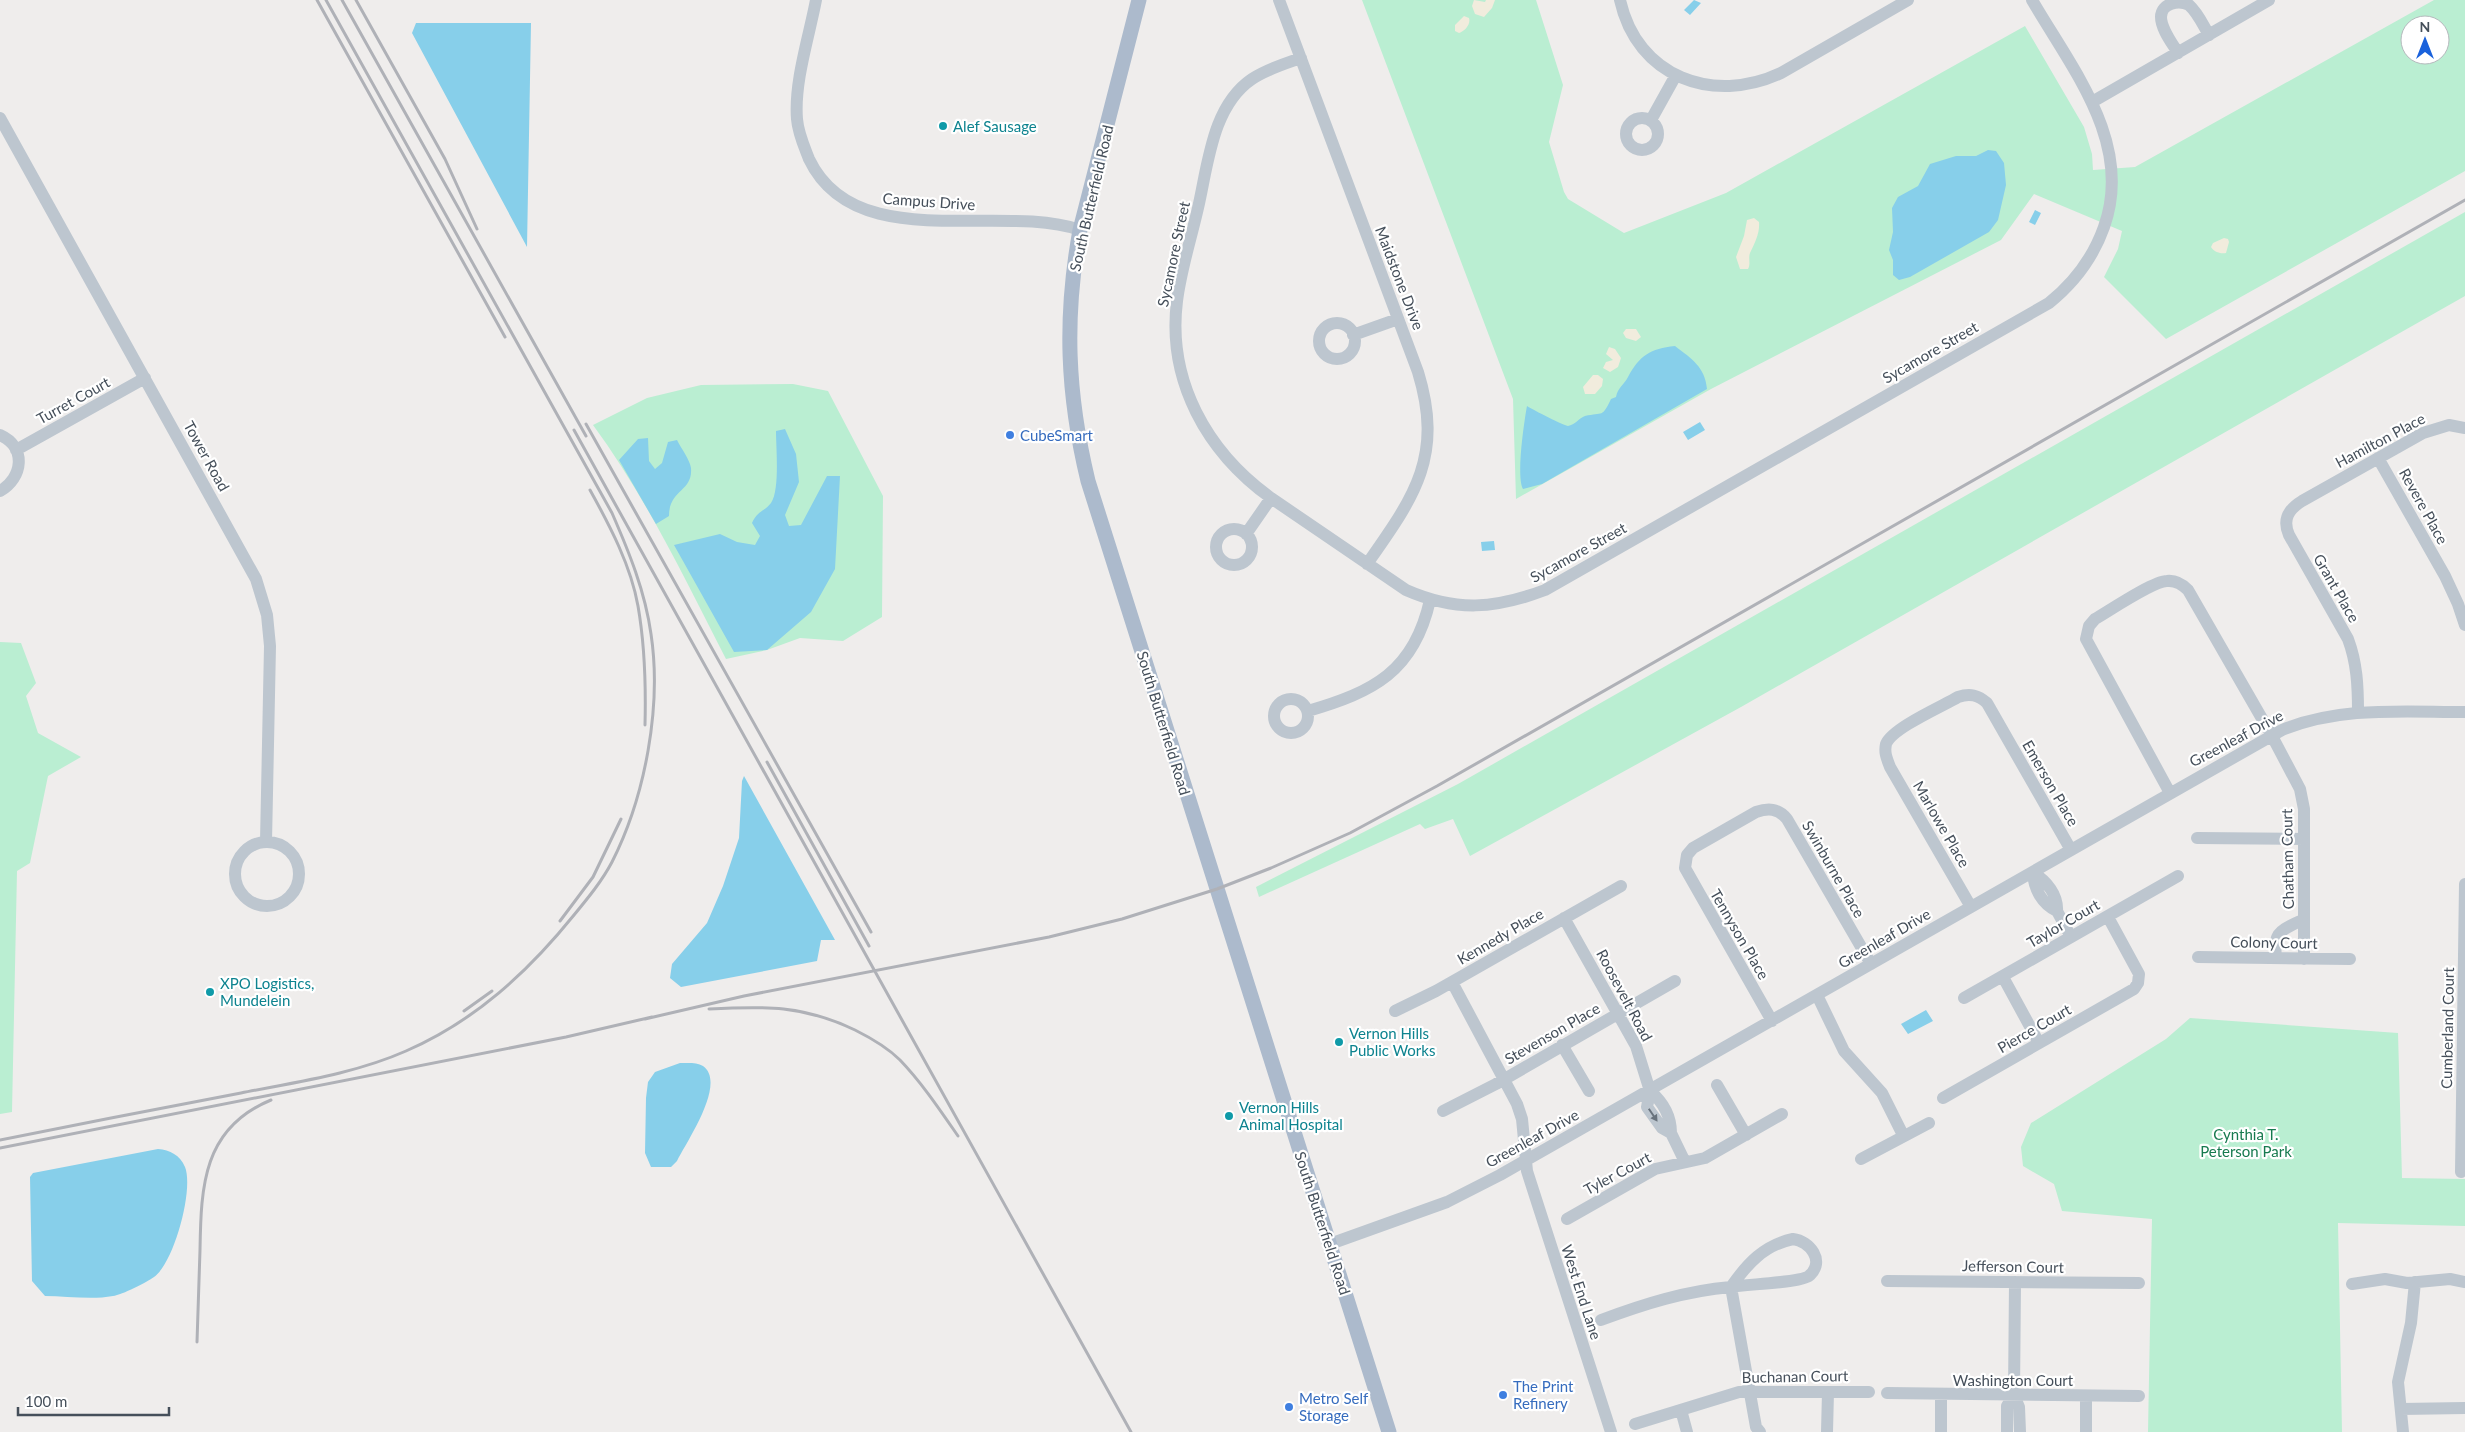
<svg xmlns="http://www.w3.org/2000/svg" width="2465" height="1432" viewBox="0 0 2465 1432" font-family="Lato,sans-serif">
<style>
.green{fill:#baeed2;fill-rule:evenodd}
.sand{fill:#f1ecdd}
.water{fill:#87cfea}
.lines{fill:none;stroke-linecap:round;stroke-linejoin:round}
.minor{stroke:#bdc6cf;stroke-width:12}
.major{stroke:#acbacc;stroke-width:15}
.rail{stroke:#afb1b7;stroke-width:3}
.oneway{fill:#69737d}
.culture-dot{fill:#0f9aa8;stroke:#fff;stroke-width:2}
.shop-dot{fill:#3f7fe0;stroke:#fff;stroke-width:2}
.labels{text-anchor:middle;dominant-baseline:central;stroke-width:4.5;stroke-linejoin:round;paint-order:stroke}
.culture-label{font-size:15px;fill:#0d838f;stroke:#fff;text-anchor:start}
.street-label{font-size:15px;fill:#454f5a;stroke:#fff}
.shop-label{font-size:15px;fill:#366cbe;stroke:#fff;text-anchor:start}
.park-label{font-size:15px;fill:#177a4f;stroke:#fff}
</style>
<rect width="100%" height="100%" fill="#efedec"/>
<path class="green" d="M1362 0H1536L1563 85 1549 142 1564 192 1568 199 1624 233 1726 193 2025 26 2084 127 2092 154 2093 170 2135 167 2434 0H2465V171L2166 339 2104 277 2118 249 2122 231 2034 194 2001 240 1711 389 1516 499 1513 399ZM2410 25H2440V55H2410Z
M2465 212V296L1741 707 1470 856 1453 819 1425 829 1420 824 1259 897 1256 887 1458 784Z
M793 384 828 391 883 496 882 617 843 641 800 638 767 650 726 659C685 579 646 497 593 425L647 398 701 385Z
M0 642 21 643 36 683 26 696 38 733 81 757 48 776 30 863 17 871 12 1112 0 1114Z
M2190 1018 2398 1033 2402 1178 2465 1179V1226L2338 1223 2342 1432H2148L2152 1219 2062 1211 2054 1184 2023 1166 2021 1147 2031 1123 2166 1039Z"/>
<path class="sand" d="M1474 0 1485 2 1486 0H1495L1492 8 1484 17 1475 14 1472 6Z
M1464 16 1469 18C1471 24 1465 31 1459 33L1455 31V25Z
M1754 218 1759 222C1760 233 1755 243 1750 253 1748 258 1751 264 1748 269H1740L1736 257 1744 236 1747 220Z
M2224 238 2228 239 2229 242 2226 253C2220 254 2214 252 2211 247L2213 243Z
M1626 329H1636L1641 337 1636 341 1626 338 1623 333Z
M1609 347 1615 349 1621 358 1618 367 1610 372 1603 368 1606 362 1613 360 1606 354Z
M1593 375H1598L1603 379 1602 386 1595 394H1585L1583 387Z"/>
<path class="water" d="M1694 0 1701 3 1690 15 1684 10Z
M416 23H531L527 247 412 33Z
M1988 150 1996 151 2004 163 2006 185 1998 220 1989 232 1910 277 1899 280 1893 275V260L1889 250 1893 232 1892 208 1898 197 1918 186 1930 164 1956 156H1976Z
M2035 210 2041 213 2035 225 2029 222Z
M1675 346C1692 359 1705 367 1707 389L1542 484 1523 489C1516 477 1524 422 1527 406 1533 410 1565 426 1568 426 1575 425 1579 418 1585 416 1603 412 1602 418 1611 399L1616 397C1618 387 1624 385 1628 377 1640 355 1650 349 1675 346Z
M1700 422 1705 430 1688 440 1683 432Z
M785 429 796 454 799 482 785 515 789 526 801 525 827 476H840L835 569 811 612 767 650 734 652 674 545 720 534 737 542 755 545 760 536 752 523C758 510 764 512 771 503 780 490 776 448 776 431Z
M648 438 649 461 655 469 662 463 668 442 677 440C681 448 690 460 691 468 693 492 669 489 669 516L656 524 619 460 638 439Z
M1494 541 1495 550 1482 551 1481 542Z
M744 776 835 940H821L817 961 681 987 670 978 672 964 707 923 723 886 739 838 742 781Z
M1926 1010 1933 1021 1908 1034 1901 1024Z
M680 1063C687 1063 697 1062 703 1066 727 1083 687 1141 677 1161L671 1167H651L645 1153 646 1098 648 1082 655 1072Z
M158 1149C170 1150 180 1155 185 1167 194 1189 174 1263 154 1277 147 1282 122 1295 113 1296 92 1300 66 1296 45 1296L32 1281 30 1177 33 1173Z"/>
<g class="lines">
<path class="minor" d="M816 0C809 37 794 82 797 119 798 133 804 146 809 159 855 256 999 202 1080 230
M1279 0 1418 372C1444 457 1414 497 1367 564
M1620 0C1637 77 1713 105 1781 73L1908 0
M2178 53C2172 43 2161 29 2161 17 2161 3 2179 0 2189 5 2198 13 2203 25 2209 35
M1301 58C1284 64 1267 69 1252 79 1212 106 1208 165 1198 208 1191 239 1181 269 1177 301 1167 381 1207 452 1271 498L1406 590C1456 612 1495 609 1545 590L2049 303C2075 282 2093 258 2104 227 2134 143 2072 69 2032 0
M2092 102 2269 0
M1626 134a16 16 0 1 1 32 0a16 16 0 1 1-32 0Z
M0 118 256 579 267 615 270 646 266 842
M1651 120 1676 75
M1319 341a18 18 0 1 1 36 0a18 18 0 1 1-36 0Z
M1353 335 1398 319
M0 435C27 447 23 478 0 491
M16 450 145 378
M2378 458 2445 576 2458 604 2465 625
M1216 547a18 18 0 1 1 36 0a18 18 0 1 1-36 0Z
M1246 534 1271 498
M1274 716a17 17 0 1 1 34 0a17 17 0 1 1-34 0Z
M1308 711C1373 692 1414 672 1430 600
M2358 712C2358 686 2357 663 2348 639L2289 535C2282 519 2289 509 2302 501L2423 433 2449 425 2465 428
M2170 793 2086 639 2089 626 2095 619C2109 611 2153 581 2167 581 2176 580 2182 584 2188 590L2272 736 2300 789 2304 809V959
M2197 838 2304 839
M235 874a32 32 0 1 1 64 0a32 32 0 1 1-64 0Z
M2033 873C2047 881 2058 895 2057 911 2042 904 2034 889 2033 873Z
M1971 907 1890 767C1887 759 1884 753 1886 744 1892 728 1943 706 1958 697 1970 693 1978 695 1987 703L2071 850
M2057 911 2071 937
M1564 918 1636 1046 1650 1091 1647 1107 1662 1128 1671 1133 1685 1162
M2198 957 2350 959
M2276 958C2273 930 2281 931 2304 919
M2003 977 2039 1043
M1452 982 1517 1104 1522 1119 1527 1171 1611 1432
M1817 995 1844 1051 1882 1093 1903 1135
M1964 998 2178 876
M1395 1011 1436 991 1621 886
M1772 1021 1685 868 1687 855 1693 848 1756 812C1768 808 1778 808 1787 819L1871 964
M1562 1045 1589 1091
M1717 1085 1746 1135
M1650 1091C1663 1102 1671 1115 1671 1133
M1943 1098 2134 989 2138 983 2139 974 2108 917
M1443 1111 1496 1084 1675 981
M1861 1159 1929 1123
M2461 1172 2465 884
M1567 1219 1655 1169 1705 1158 1782 1114
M1793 1239C1810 1241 1825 1261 1810 1275 1803 1283 1746 1284 1731 1287 1747 1264 1764 1245 1793 1239Z
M1330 1244 1447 1202 1500 1175 2282 730C2340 706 2403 712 2465 712
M1887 1281 2139 1283
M2015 1282 2014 1395 2019 1407 2020 1432
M2352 1284 2385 1279 2407 1283 2450 1279 2465 1282
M1601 1320C1644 1304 1685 1291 1731 1287L1756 1427 1760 1432
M1887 1393 2139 1396
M1941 1395V1432
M2401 1409 2465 1408
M1681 1410 1687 1432
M1635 1424 1739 1392H1869
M1827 1432 1828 1392
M2007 1432V1406L2014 1395
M2086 1432V1396
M2403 1432 2398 1382 2411 1323 2415 1282"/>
<path class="major" d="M1139 0 1080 230C1064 318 1067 394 1088 481L1389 1432"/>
<path class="rail" d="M317 0 505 337
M342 0 586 436
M356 0 445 159 477 229
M586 424 871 932
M574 430 1131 1432
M590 490C610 526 631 566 638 606 645 646 646 685 645 725
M767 762 869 946
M560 921 593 877 621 819
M709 1009C765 1006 803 1005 855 1030 871 1038 887 1047 900 1060 922 1083 940 1110 958 1136
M464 1011 492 991
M645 1019 744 996 1049 937 1122 919 1217 889 1271 868 1350 833 1437 786 2465 200
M0 1140C80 1124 161 1108 241 1093 296 1082 354 1074 406 1051 475 1021 528 972 574 915 588 898 602 881 612 862 645 797 662 707 651 634 645 591 629 552 612 513L326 0
M0 1148 566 1037 652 1017
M197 1342C198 1311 199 1281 200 1250 201 1186 203 1128 271 1100"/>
</g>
<defs><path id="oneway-solid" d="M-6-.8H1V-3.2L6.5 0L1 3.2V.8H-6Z" transform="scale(1.25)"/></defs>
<use class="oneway" href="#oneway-solid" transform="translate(1653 1115) rotate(56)"/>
<g class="culture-dot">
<circle cx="943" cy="126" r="5"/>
<circle cx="210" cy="992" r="5"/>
<circle cx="1339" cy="1042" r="5"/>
<circle cx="1229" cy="1116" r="5"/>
</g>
<g class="shop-dot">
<circle cx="1010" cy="435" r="5"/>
<circle cx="1503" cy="1395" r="5"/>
<circle cx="1289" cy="1407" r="5"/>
</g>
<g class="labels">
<g class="culture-label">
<text x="953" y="126">Alef Sausage</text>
<text x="220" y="983">XPO Logistics,<tspan x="220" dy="17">Mundelein</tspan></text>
<text x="1349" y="1033">Vernon Hills<tspan x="1349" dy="17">Public Works</tspan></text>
<text x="1239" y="1107">Vernon Hills<tspan x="1239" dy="17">Animal Hospital</tspan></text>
</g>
<g class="street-label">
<text transform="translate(1091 198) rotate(-77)">South Butterfield Road</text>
<text transform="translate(929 201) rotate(4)">Campus Drive</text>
<text transform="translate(1173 254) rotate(-78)">Sycamore Street</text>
<text transform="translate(1400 278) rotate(69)">Maidstone Drive</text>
<text transform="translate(1930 352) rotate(-30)">Sycamore Street</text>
<text transform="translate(73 400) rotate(-29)">Turret Court</text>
<text transform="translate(2380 440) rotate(-28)">Hamilton Place</text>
<text transform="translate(207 456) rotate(61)">Tower Road</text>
<text transform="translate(2424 506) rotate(61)">Revere Place</text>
<text transform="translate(1578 552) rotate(-29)">Sycamore Street</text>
<text transform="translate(2337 588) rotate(60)">Grant Place</text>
<text transform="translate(1164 723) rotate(73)">South Butterfield Road</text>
<text transform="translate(2236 738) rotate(-28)">Greenleaf Drive</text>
<text transform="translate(2051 783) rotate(60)">Emerson Place</text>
<text transform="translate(1942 824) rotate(60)">Marlowe Place</text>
<text transform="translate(2287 859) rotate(-91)">Chatham Court</text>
<text transform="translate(1834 869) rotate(60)">Swinburne Place</text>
<text transform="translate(2063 923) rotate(-30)">Taylor Court</text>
<text transform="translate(1740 934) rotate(60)">Tennyson Place</text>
<text transform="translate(1500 936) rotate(-30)">Kennedy Place</text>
<text transform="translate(1884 938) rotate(-30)">Greenleaf Drive</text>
<text transform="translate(2274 942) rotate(1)">Colony Court</text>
<text transform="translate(1625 995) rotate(62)">Roosevelt Road</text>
<text transform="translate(2034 1028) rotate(-30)">Pierce Court</text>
<text transform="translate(2447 1028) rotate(-89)">Cumberland Court</text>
<text transform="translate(1552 1033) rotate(-30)">Stevenson Place</text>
<text transform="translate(1532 1138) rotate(-29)">Greenleaf Drive</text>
<text transform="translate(1617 1173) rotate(-28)">Tyler Court</text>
<text transform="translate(1323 1223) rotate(72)">South Butterfield Road</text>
<text transform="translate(2013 1266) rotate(1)">Jefferson Court</text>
<text transform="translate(1582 1292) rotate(72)">West End Lane</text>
<text transform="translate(1795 1376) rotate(-1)">Buchanan Court</text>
<text x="2013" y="1380">Washington Court</text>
</g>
<g class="shop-label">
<text x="1020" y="435">CubeSmart</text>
<text x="1513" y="1386">The Print<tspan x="1513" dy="17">Refinery</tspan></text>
<text x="1299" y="1398">Metro Self<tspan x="1299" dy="17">Storage</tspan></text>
</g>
<g class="park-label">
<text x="2246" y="1134">Cynthia T.<tspan x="2246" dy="17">Peterson Park</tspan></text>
</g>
</g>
<g transform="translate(2425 40)"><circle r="24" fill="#ffffff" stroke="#b5b9bd"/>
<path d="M0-4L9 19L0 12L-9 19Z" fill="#1a62dc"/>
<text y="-8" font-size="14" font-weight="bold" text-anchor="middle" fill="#454f5a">N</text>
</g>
<path d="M18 1407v8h151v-8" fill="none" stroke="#454f5a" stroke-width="2.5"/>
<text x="25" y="1407" font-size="15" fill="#454f5a" stroke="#ffffff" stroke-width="4" paint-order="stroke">100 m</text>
</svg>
